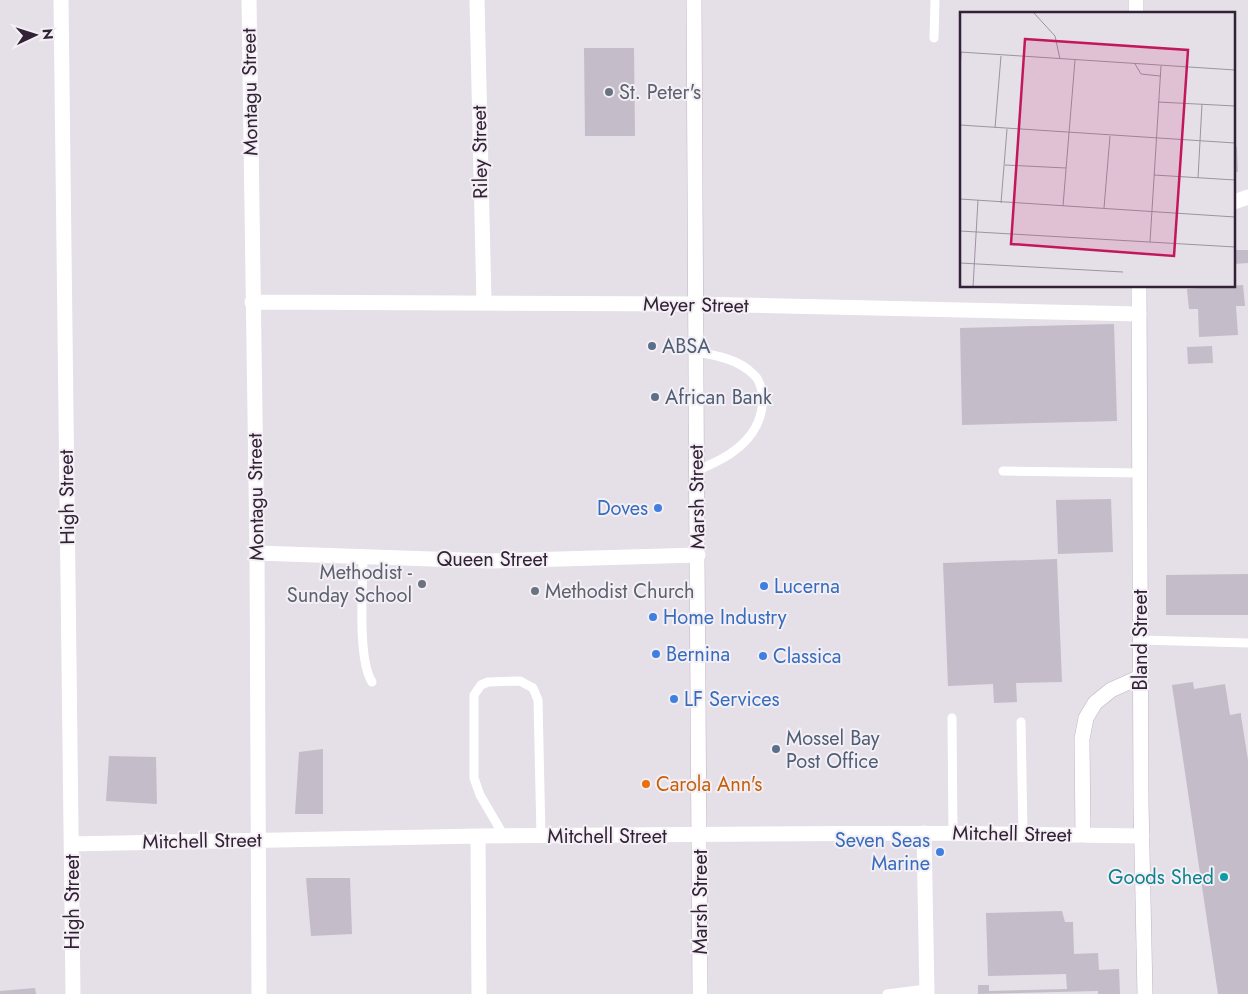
<svg xmlns="http://www.w3.org/2000/svg" width="1248" height="994" viewBox="0 0 1248 994" font-family="Jost,sans-serif">
<style>
.building{fill:#c4bcc8}
.lines{fill:none;stroke-linecap:round;stroke-linejoin:round}
.secondary-casing{stroke:#c1b4c6;stroke-width:16}
.lane{stroke:#fff;stroke-width:9}
.street{stroke:#fff;stroke-width:15}
.secondary{stroke:#fff;stroke-width:15}
.worship-dot{fill:#6b7280;stroke:#f3eff5;stroke-width:2}
.service-dot{fill:#5c6f8a;stroke:#f3eff5;stroke-width:2}
.shop-dot{fill:#3f7fe0;stroke:#f3eff5;stroke-width:2}
.food-dot{fill:#e8710a;stroke:#f3eff5;stroke-width:2}
.culture-dot{fill:#0f9aa8;stroke:#f3eff5;stroke-width:2}
.labels{text-anchor:middle;dominant-baseline:central;stroke-width:4;stroke-linejoin:round;paint-order:stroke}
.street-label{font-size:20px;fill:#322236;stroke:#f3eff5}
.worship-label{font-size:20px;fill:#5b616d;stroke:#f3eff5;text-anchor:start}
.service-label{font-size:20px;fill:#4e5e75;stroke:#f3eff5;text-anchor:start}
.shop-label{font-size:20px;fill:#366cbe;stroke:#f3eff5;text-anchor:start}
.food-label{font-size:20px;fill:#c56008;stroke:#f3eff5;text-anchor:start}
.culture-label{font-size:20px;fill:#0d838f;stroke:#f3eff5;text-anchor:end}
.inset-road{fill:none;stroke:#9d93a1;stroke-width:1}
.view{fill:#c2185b;fill-opacity:0.15;stroke:#c2185b;stroke-width:2.5}
.inset-edge{fill:none;stroke:#322236;stroke-width:2.5}
</style>
<rect width="100%" height="100%" fill="#e5dfe8"/>
<path class="building" d="M584 48H634L635 136H585Z
M1234 147H1237L1238 172H1234Z
M1234 250H1248V263L1234 264Z
M1243 285 1245 306H1236L1238 335 1199 337 1198 309H1189L1187 289Z
M1114 324 1117 421 962 425 960 328Z
M1212 346 1213 363 1188 364 1187 347Z
M1111 499 1113 552 1058 554 1056 500Z
M1057 559 1062 682 1016 683 1017 702 994 703 993 684 948 686 943 563Z
M1248 574V615H1166V575Z
M1193 682 1194 689 1225 684 1230 715 1241 713V716L1248 760V994H1218L1172 685Z
M323 749V814H295L299 752Z
M109 756 156 757 157 804 106 801Z
M306 878H350L352 934 311 936Z
M1062 911 1065 922H1073L1074 954 1098 953 1099 970 1119 969 1120 994H1098V991L978 994V985H989V991L1067 989 1066 974 988 976 986 913Z
M35 988 36 994H0V991Z"/>
<g class="lines">
<g class="secondary-casing">
<path id="secondary" d="M694 0C694 331 699 663 700 994
M1136 0V14
M1139 286 1141 803 1145 994
M1083 835 1082 739 1086 718 1095 703 1111 690 1140 677"/>
</g>
<path class="lane" d="M934 38 935 0
M695 352C715 355 739 359 754 375 759 379 761 387 762 392 765 417 753 437 734 451 723 460 709 465 696 471
M1003 471 1140 473
M363 557C363 587 357 658 372 682
M1141 640 1248 643
M952 718 953 834
M1021 722 1023 834
M504 836 480 795 474 778V695L481 685 488 682 520 681 533 688 538 700 541 836
M887 994 926 989"/>
<path class="street" d="M61 0 73 994
M249 0 257 553 259 994
M477 0 484 303
M1234 202 1248 197
M252 302 694 304 1139 314
M257 553 490 561 698 555
M924 833 927 994
M478 836 479 994
M71 844 478 836 924 833 1142 836"/>
<use href="#secondary" class="secondary"/>
</g>
<g class="worship-dot">
<circle cx="609" cy="92" r="5"/>
<circle cx="422" cy="584" r="5"/>
<circle cx="535" cy="591" r="5"/>
</g>
<g class="service-dot">
<circle cx="652" cy="346" r="5"/>
<circle cx="655" cy="397" r="5"/>
<circle cx="776" cy="749" r="5"/>
</g>
<g class="shop-dot">
<circle cx="658" cy="508" r="5"/>
<circle cx="764" cy="586" r="5"/>
<circle cx="653" cy="617" r="5"/>
<circle cx="656" cy="654" r="5"/>
<circle cx="763" cy="656" r="5"/>
<circle cx="674" cy="699" r="5"/>
<circle cx="940" cy="852" r="5"/>
</g>
<circle class="food-dot" cx="646" cy="784" r="5"/>
<circle class="culture-dot" cx="1224" cy="877" r="5"/>
<g class="labels">
<g class="street-label">
<text transform="translate(250 92) rotate(-91)">Montagu Street</text>
<text transform="translate(480 152) rotate(-91)">Riley Street</text>
<text transform="translate(696 305) rotate(1)">Meyer Street</text>
<text transform="translate(67 497) rotate(-91)">High Street</text>
<text transform="translate(256 497) rotate(-91)">Montagu Street</text>
<text transform="translate(697 497) rotate(-91)">Marsh Street</text>
<text x="492" y="559">Queen Street</text>
<text transform="translate(1140 640) rotate(-90)">Bland Street</text>
<text transform="translate(1012 834) rotate(1)">Mitchell Street</text>
<text x="607" y="836">Mitchell Street</text>
<text transform="translate(202 841) rotate(-1)">Mitchell Street</text>
<text transform="translate(72 902) rotate(-90)">High Street</text>
<text transform="translate(700 902) rotate(-90)">Marsh Street</text>
</g>
<g class="worship-label">
<text x="619" y="92">St. Peter's</text>
<text x="412" y="572" text-anchor="end">Methodist -<tspan x="412" dy="23">Sunday School</tspan></text>
<text x="545" y="591">Methodist Church</text>
</g>
<g class="service-label">
<text x="662" y="346">ABSA</text>
<text x="665" y="397">African Bank</text>
<text x="786" y="738">Mossel Bay<tspan x="786" dy="23">Post Office</tspan></text>
</g>
<g class="shop-label">
<text x="648" y="508" text-anchor="end">Doves</text>
<text x="774" y="586">Lucerna</text>
<text x="663" y="617">Home Industry</text>
<text x="666" y="654">Bernina</text>
<text x="773" y="656">Classica</text>
<text x="684" y="699">LF Services</text>
<text x="930" y="840" text-anchor="end">Seven Seas<tspan x="930" dy="23">Marine</tspan></text>
</g>
<g class="food-label">
<text x="656" y="784">Carola Ann's</text>
</g>
<g class="culture-label">
<text x="1214" y="877">Goods Shed</text>
</g>
</g>
<g transform="translate(960 12)">
<rect width="275" height="275" fill="#e5dfe8"/>
<path class="inset-road" d="M73 0 95 24 100 47M0 40 275 58M175 52 181 62 200 64M0 61 1 40M198 90 275 94M0 113 275 131M35 116 41 44M45 153 106 156M194 163 275 168M238 166 242 92M0 187 275 205M41 191 47 117M103 194 115 48M144 196 150 124M0 219 275 235M190 230 201 54M0 251 163 260M13 275 18 188"/>
<path class="view" d="M65 27 228 38 214 244 51 232Z"/>
<rect width="275" height="275" class="inset-edge"/>
</g>
<g transform="translate(35 35) rotate(86)" stroke="#f3eff5" stroke-width="4" paint-order="stroke">
<path d="M0-4L9 19L0 12L-9 19Z" fill="#322236"/>
<text y="-8" font-size="14" font-weight="bold" text-anchor="middle" fill="#322236">N</text>
</g>
</svg>
